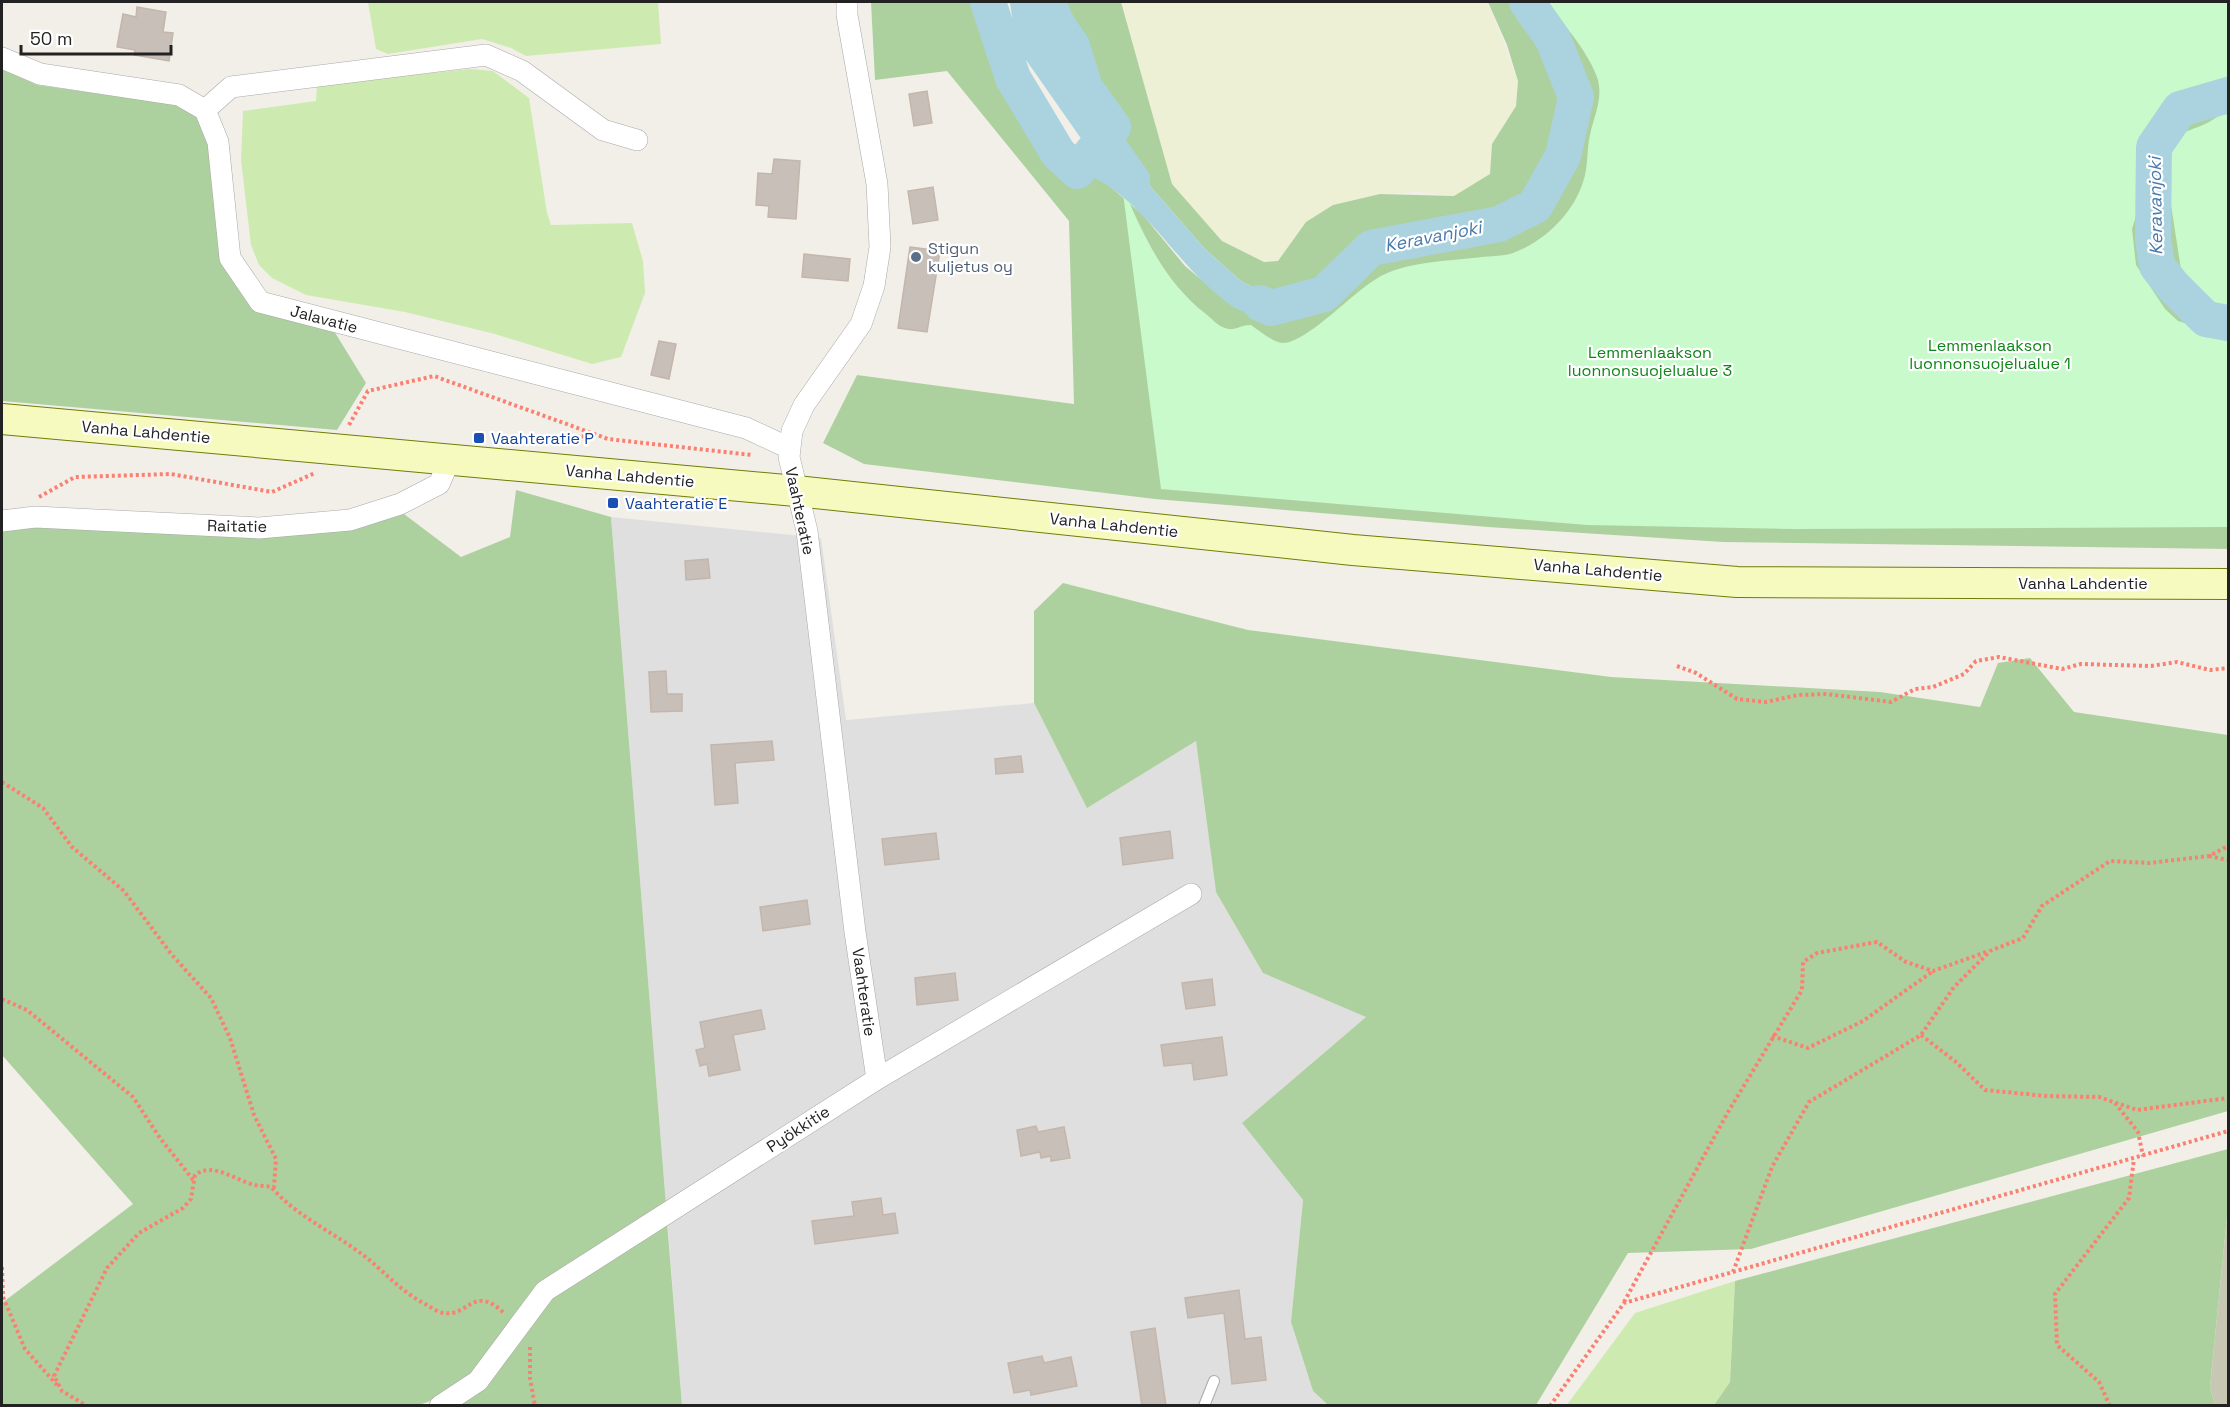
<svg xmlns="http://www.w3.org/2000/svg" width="2230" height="1407" viewBox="0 0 2230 1407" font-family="'Space Grotesk',sans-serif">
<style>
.residential{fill:#e0dfdf}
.construction{fill:#c7c7b4}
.farmland{fill:#eef0d5}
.grass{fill:#cdebb0}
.forest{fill:#add19e}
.park{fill:#c8facc}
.water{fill:#aad3df}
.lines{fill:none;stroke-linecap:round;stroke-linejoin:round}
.river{stroke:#aad3df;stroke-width:36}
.building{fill:#c7bfb8;stroke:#c4b6ab;stroke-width:1.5}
.service-casing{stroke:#a9a9a9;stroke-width:12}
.minor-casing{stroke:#a9a9a9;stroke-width:22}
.secondary-casing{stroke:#707d05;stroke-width:32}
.path{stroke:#fa8072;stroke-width:4;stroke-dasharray:3 3;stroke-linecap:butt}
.service{stroke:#fff;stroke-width:10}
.minor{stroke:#fff;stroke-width:21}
.secondary{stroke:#f7fabf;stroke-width:30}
.service-dot{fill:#5c6f8a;stroke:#fff;stroke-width:2}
.transit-dot{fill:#1a4fb4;stroke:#fff;stroke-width:2}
.labels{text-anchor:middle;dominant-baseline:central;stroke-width:4.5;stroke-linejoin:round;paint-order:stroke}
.service-label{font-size:16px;fill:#4e5e75;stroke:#fff;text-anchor:start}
.street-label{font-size:16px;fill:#222;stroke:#fff}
.park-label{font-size:16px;fill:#0c8416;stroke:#fff}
.transit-label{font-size:16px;fill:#164399;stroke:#fff;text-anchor:start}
.water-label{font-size:18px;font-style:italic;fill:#4a7aab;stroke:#fff}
</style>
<rect width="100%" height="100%" fill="#f2efe9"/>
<path class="residential" d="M611 517 821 538 846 720 1034 703 1087 807 1196 741 1216 892 1366 1017 1242 1123 1303 1200 1291 1322 1313 1391 1328 1405H682Z"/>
<path class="construction" d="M2228 1207V1405H2215L2210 1387Z"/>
<path class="farmland" d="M1121 2H1488L1518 81 1516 106 1492 144 1490 174 1472 192 1454 196 1419 192 1380 194 1333 205 1278 261 1264 262 1222 241 1172 184Z"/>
<path class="grass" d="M368 2H658L661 44 526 56 511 48 482 39 388 54 376 49Z
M470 69 493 71 529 98 547 213 551 225 632 223 643 261 645 293 621 357 592 364 495 334 405 312 306 295 272 278 259 265 251 245 241 160 243 111 316 101 317 85Z
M1735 1281 1730 1382 1714 1405 1566 1406 1635 1313Z"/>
<path class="forest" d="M871 2H988L1013 78 1058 153 1077 171 1099 177 1143 215 1185 266 1234 307 1276 322 1268 295 1241 281 1205 249 1151 187 1085 88 1072 46 1058 26 1047 2H1121L1172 184 1222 241 1264 262 1278 261 1306 222 1333 205 1380 194 1454 196 1490 174 1492 144 1516 106 1518 81 1507 45 1488 2H2228V549L1723 542 1488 527 1155 499 864 464 823 443 857 375 1074 404 1069 221 947 71 875 80Z
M2 69 37 85 179 105 201 116 211 146 221 261 253 310 334 331 366 383 337 430 2 401Z
M516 490 611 517 666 1205 535 1288 472 1373 428 1402 418 1405H2V1303L133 1204 2 1055V528L35 524 356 528 404 514 461 557 510 537Z
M1063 583 1248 630 1611 677 1880 692 1980 707 1998 663 2030 658 2074 712 2228 735V1111L1751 1249 1628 1253 1536 1405H1328L1313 1391 1291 1322 1303 1200 1242 1123 1366 1017 1263 973 1216 892 1196 741 1087 808 1034 703V611Z
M2228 1149V1207L2210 1387 2215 1405H1714L1730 1382 1735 1281Z
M667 1222 682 1405 458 1406 551 1298Z"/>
<path class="park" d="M1547 2H2228V76L2164 108 2150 122 2145 145V187L2132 229 2136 265 2165 309 2178 321 2228 336V527L1795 529 1587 525 1161 489 1122 185C1142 233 1164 282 1206 314 1212 319 1218 326 1225 328 1234 332 1242 324 1251 325 1260 331 1272 342 1283 343 1308 343 1356 288 1383 275 1412 261 1450 261 1482 257 1492 256 1504 256 1513 253 1546 241 1577 210 1585 175 1588 162 1587 148 1590 135 1594 115 1604 98 1597 77 1587 50 1564 25 1547 2Z
M2228 109V307L2192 294 2182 276 2165 166C2168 134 2176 136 2203 125 2212 121 2220 115 2228 109Z"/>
<path class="water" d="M1113 127 1151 187 1205 249 1241 281 1268 295 1300 289 1311 308 1276 322C1262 317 1244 314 1232 306 1176 268 1142 191 1077 171Z"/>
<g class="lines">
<path class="river" d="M988 2 1013 78 1058 153 1077 171 1113 127 1085 88 1072 46 1058 26 1047 2
M1028 2 1034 40 1132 180
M2228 95 2180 109 2154 147 2153 239 2157 266 2173 286 2206 319 2228 323
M1260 303 1271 308 1324 294 1371 248 1499 224 1535 206 1563 156 1576 97 1553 39 1527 2"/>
</g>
<path class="building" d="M137 7 166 12 163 32 173 33 169 61 134 55 135 50 117 47 123 14 136 17Z
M927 91 932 123 914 126 909 94Z
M774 159 800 161 796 219 768 217 769 206 756 205 758 173 772 174Z
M933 187 938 220 913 224 908 191Z
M910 247 940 251 927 332 898 328Z
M804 254 850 259 848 281 802 277Z
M659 341 676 344 669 379 651 375Z
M708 559 710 578 686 580 685 561Z
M666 671 667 694H682V711L651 712 649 672Z
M772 741 774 760 735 763 738 803 715 805 711 745Z
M1021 756 1023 772 996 774 995 759Z
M1170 831 1173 858 1123 865 1120 838Z
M936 833 939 859 885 865 882 839Z
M807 900 810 924 763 931 760 907Z
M955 973 958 1000 917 1005 915 978Z
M1212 979 1215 1005 1186 1009 1182 983Z
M761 1010 765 1029 733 1035 740 1070 709 1076 707 1064 700 1066 696 1050 705 1048 700 1022Z
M1222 1037 1227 1075 1194 1080 1192 1063 1164 1066 1161 1045Z
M1036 1126 1038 1132 1064 1127 1070 1158 1051 1161V1156L1041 1158 1040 1152 1021 1156 1017 1130Z
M881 1198 883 1215 895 1213 898 1233 815 1244 812 1221 854 1216 852 1202Z
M1239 1290 1245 1339 1261 1337 1266 1380 1232 1384 1224 1313 1188 1318 1185 1298Z
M1155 1328 1166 1406H1142L1131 1332Z
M1042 1356 1044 1363 1071 1357 1077 1386 1031 1395 1030 1390 1014 1393 1008 1363Z"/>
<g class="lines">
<g class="service-casing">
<path id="service" d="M1204 1406 1214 1381"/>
</g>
<g class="minor-casing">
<path id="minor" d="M847 2V15L877 184 880 247 874 286 861 324 804 405 792 431 789 457 807 531 855 932 877 1079
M2 58 40 74 179 95 205 110 218 142 230 258 260 302 746 428 789 448
M205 110 231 87 486 55 522 71 603 130 637 140
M2 521 35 517 259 528 350 520 400 504 439 484 450 459
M440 1406 478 1381 545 1291 877 1079 1191 894"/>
</g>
<g class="secondary-casing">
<path id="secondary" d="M2 419 796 491 1353 550 1737 582 2228 584"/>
</g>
<path class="path" d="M349 425 368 391 434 376 608 439 752 455
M540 441 595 435
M39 497 75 477 171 474 272 492 315 473
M1677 666 1696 673 1737 699 1766 702 1798 695 1826 694 1891 702 1915 689 1933 687 1964 674 1976 661 1999 657 2062 669 2081 664 2151 666 2177 662 2210 670 2228 668
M2 782 43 808 72 847 124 891 172 955 211 998 230 1038 254 1115 276 1159 274 1187C268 1186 261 1186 255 1185 236 1181 213 1161 195 1175L191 1199 183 1208 139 1233 107 1268 54 1376 62 1391 87 1406
M2209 856 2228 860
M2 999 27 1010 133 1097 160 1138 194 1181
M1921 1035 1956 1062 1985 1090 2046 1096 2099 1097 2137 1110 2228 1098
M1772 1036 1808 1048 1863 1021 1933 971
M2115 1103 2138 1132 2143 1156
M272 1188C297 1216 329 1230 359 1252 384 1270 399 1291 427 1305 432 1308 439 1313 444 1313 469 1317 473 1283 505 1314
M2 1267 3 1297 25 1349 57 1385
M1733 1272 1772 1167 1809 1102 1921 1035 1954 987 1990 951 2023 938 2042 906 2110 861 2149 863 2209 856 2228 846
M1624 1302 1728 1112 1802 990 1803 962 1817 953 1877 942 1906 962 1933 971 1986 952
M530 1347V1378L535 1406
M1550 1406 1624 1303 2228 1131
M2110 1406 2099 1382 2057 1345 2055 1294 2129 1198 2134 1159"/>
<use href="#service" class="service"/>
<use href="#minor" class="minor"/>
<use href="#secondary" class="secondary"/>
</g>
<circle class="service-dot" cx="916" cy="257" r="6"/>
<g class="transit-dot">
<rect x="473" y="432" width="12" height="12" rx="3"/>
<rect x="607" y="497" width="12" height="12" rx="3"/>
</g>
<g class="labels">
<g class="service-label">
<text x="928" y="248">Stigun<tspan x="928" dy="18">kuljetus oy</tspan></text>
</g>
<g class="street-label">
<text transform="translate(324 319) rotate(15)">Jalavatie</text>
<text transform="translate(146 432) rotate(5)">Vanha Lahdentie</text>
<text transform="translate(630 476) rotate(5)">Vanha Lahdentie</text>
<text transform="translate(800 511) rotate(78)">Vaahteratie</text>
<text transform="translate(1114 525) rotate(6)">Vanha Lahdentie</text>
<text transform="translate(237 526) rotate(1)">Raitatie</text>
<text transform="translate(1598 570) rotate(5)">Vanha Lahdentie</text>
<text x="2083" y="583">Vanha Lahdentie</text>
<text transform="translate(864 992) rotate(82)">Vaahteratie</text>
<text transform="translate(798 1129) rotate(-33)">Pyökkitie</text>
</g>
<g class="park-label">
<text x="1990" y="345">Lemmenlaakson<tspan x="1990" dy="18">luonnonsuojelualue 1</tspan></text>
<text x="1650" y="352">Lemmenlaakson<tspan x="1650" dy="18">luonnonsuojelualue 3</tspan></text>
</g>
<g class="transit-label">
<text x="491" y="438">Vaahteratie P</text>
<text x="625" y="503">Vaahteratie E</text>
</g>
<g class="water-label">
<text transform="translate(2155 206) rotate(-91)">Keravanjoki</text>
<text transform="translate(1433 236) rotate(-11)">Keravanjoki</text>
</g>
</g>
<rect width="2230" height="1407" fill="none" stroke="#222222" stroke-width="6"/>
<path d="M21 45v9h150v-9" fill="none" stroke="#222222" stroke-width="3"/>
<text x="30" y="45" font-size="18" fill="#222222" stroke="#ffffff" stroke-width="4.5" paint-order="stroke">50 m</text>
</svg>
